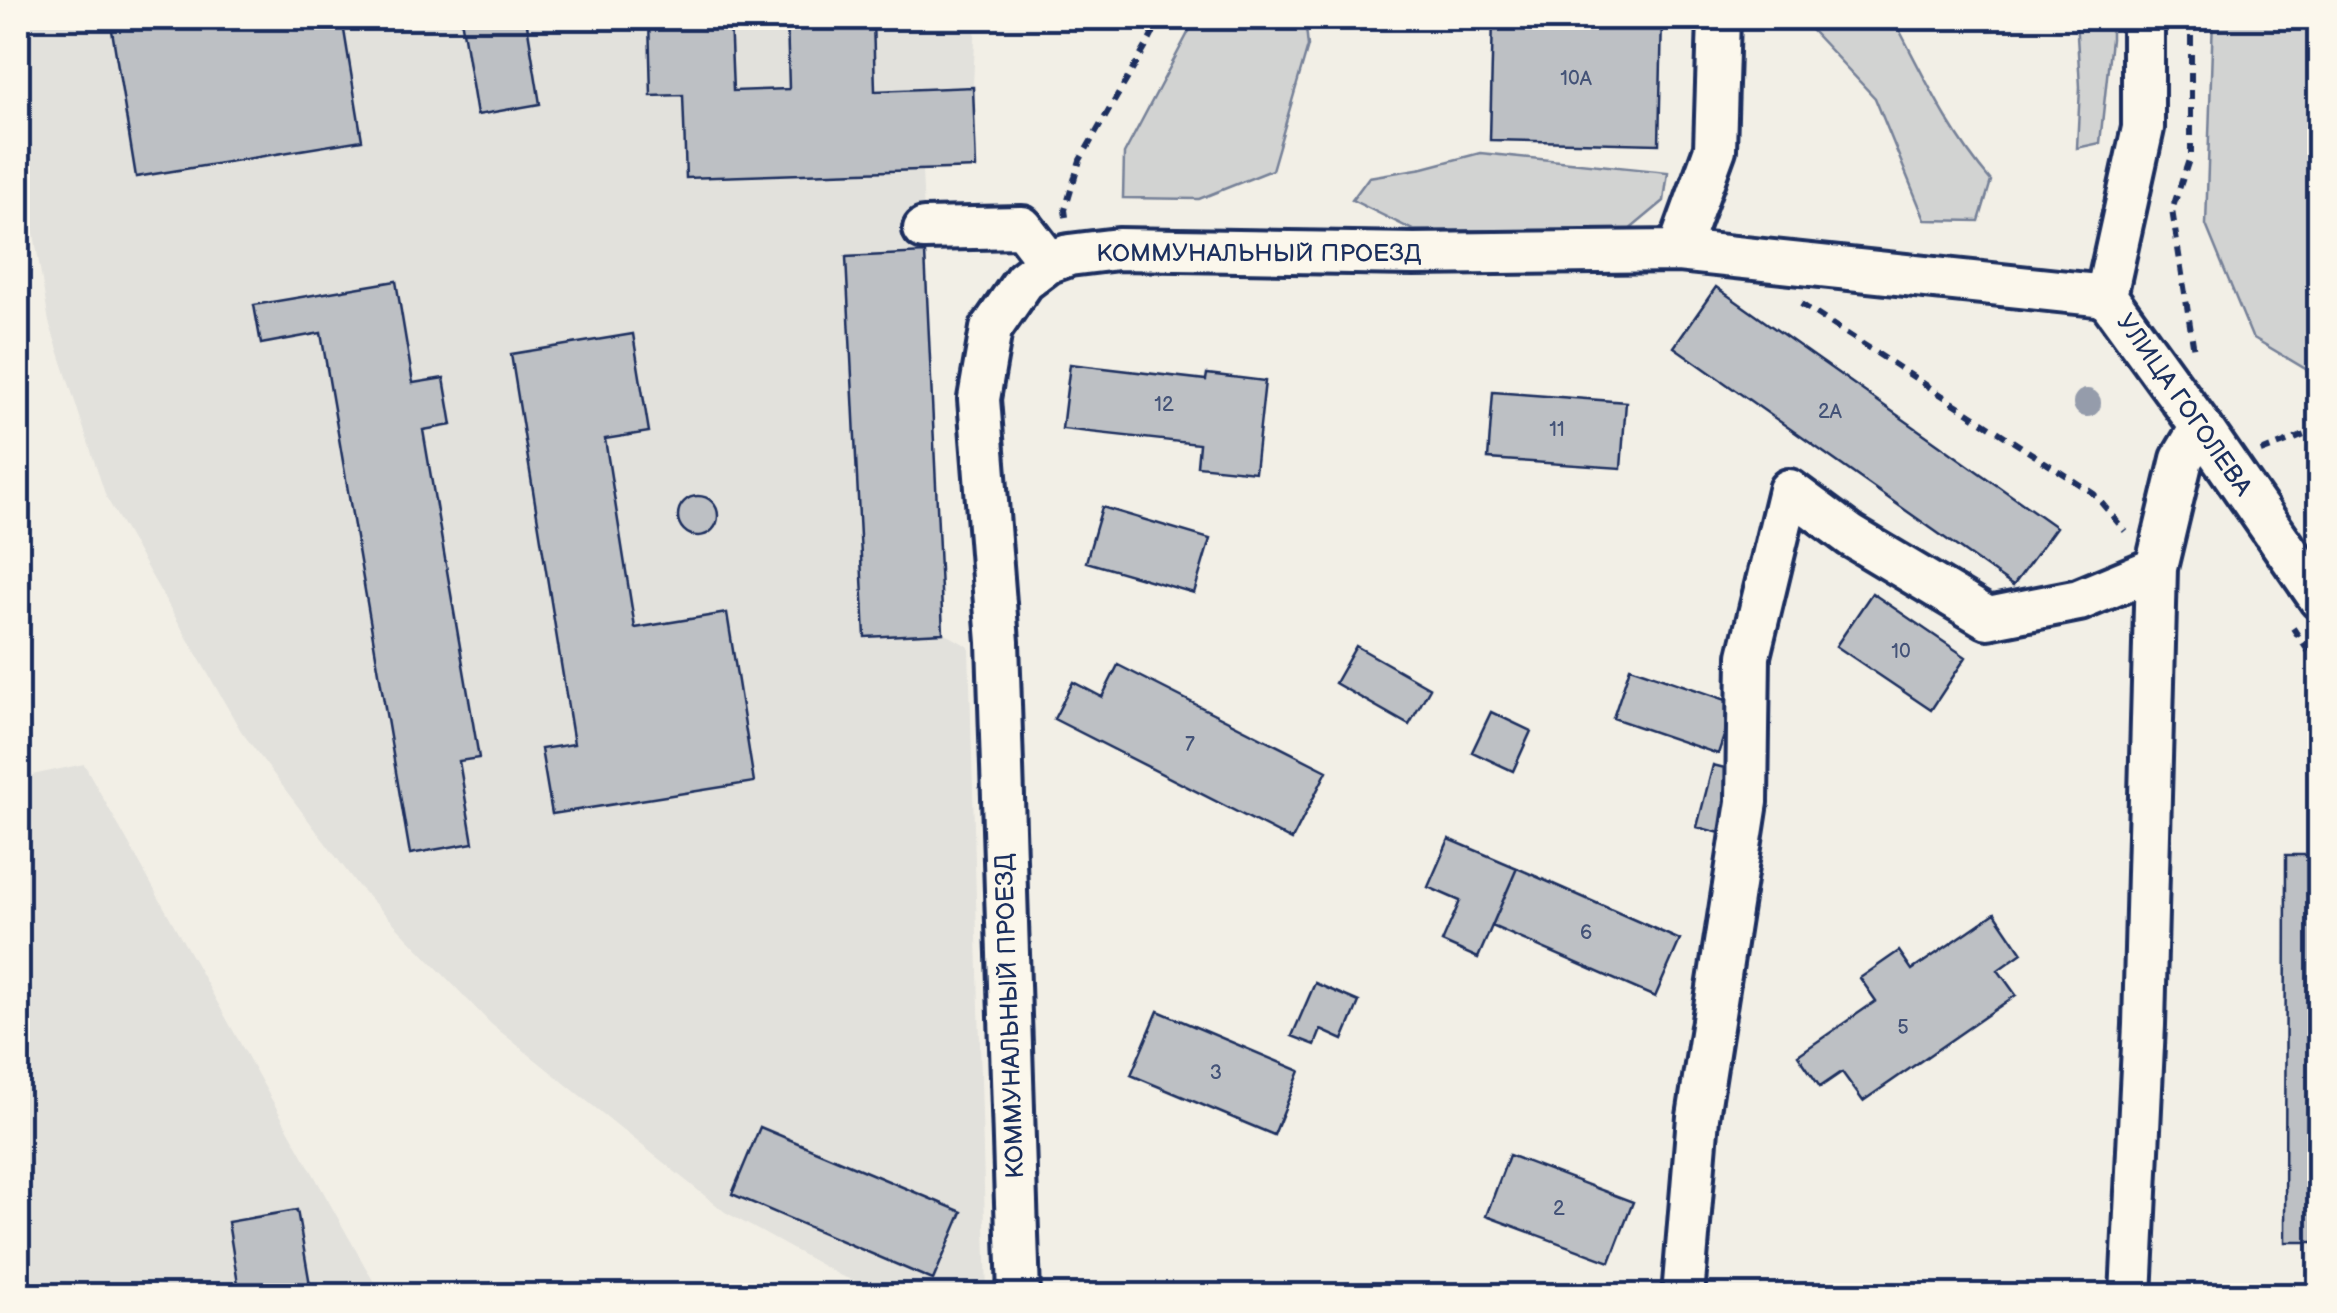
<svg xmlns="http://www.w3.org/2000/svg" width="2337" height="1313" viewBox="0 0 2337 1313" font-family="'Balsamiq Sans',sans-serif">
<style>
.built{fill:#e2e1dc}
.green{fill:#d2d3d2;stroke:#768198;stroke-width:2.5}
.building{fill:#bdc0c4;stroke:#1b2f5e;stroke-width:2.5}
.lines{fill:none;stroke-linecap:round;stroke-linejoin:round}
.minor-casing{stroke:#1b2f5e;stroke-width:48}
.path{stroke:#1b2f5e;stroke-width:6;stroke-dasharray:10 8;stroke-linecap:butt}
.minor{stroke:#fbf7ec;stroke-width:40}
.tree{fill:#959cab}
.labels{text-anchor:middle;dominant-baseline:central;stroke-width:8;stroke-linejoin:round;paint-order:stroke}
.number-label{font-size:20px;fill:#445378}
.street-label{font-size:25px;fill:#1b2f5e;stroke:#fbf7ec}
</style>
<rect width="100%" height="100%" fill="#f2efe6"/>
<filter id="ink" filterUnits="userSpaceOnUse"><feTurbulence type="fractalNoise" baseFrequency=".01" numOctaves="2"/><feDisplacementMap in="SourceGraphic" scale="20" xChannelSelector="R" yChannelSelector="G"/><feConvolveMatrix kernelMatrix="1 2 1 2 8 2 1 2 1" color-interpolation-filters="sRGB"/></filter>
<g filter="url(#ink)">
<path class="built" d="M18 18H976L973 87 976 168 922 170 943 632 969 647 987 1295H895L841 1276 725 1212 491 1024 358 886 241 731 106 497 49 322 18 139Z
M84 764 381 1295H18V778Z"/>
<path class="green" d="M1196 18H1305L1308 46 1272 170 1199 199 1123 198 1124 154Z
M1800 18H1893C1923 74 1949 132 1991 181L1979 221 1925 220 1875 98Z
M2076 18H2111V39L2100 143 2077 148 2080 87Z
M2213 18H2319V377L2252 337 2206 225Z
M1480 153 1668 172 1664 201 1628 231 1413 230 1352 200 1369 177 1423 168Z"/>
<path class="building" d="M110 18H342L362 140 136 177Z
M461 18H526L540 104 477 115Z
M649 18H730L733 91 789 89 787 18H873L875 91 973 87 976 168 686 178 683 95 651 96Z
M1493 18H1662L1659 144 1490 140Z
M925 253 943 633 865 637 846 257Z
M396 281 413 383 444 378 452 425 423 430 479 758 459 761 473 843 410 854 321 333 261 344 254 305Z
M1716 287 2056 527 2013 586 1674 347Z
M633 334 649 432 605 439 635 628 727 613 754 782 552 814 541 749 574 744 511 354Z
M1070 364 1206 380 1207 374 1265 381 1255 472 1197 466 1199 444 1062 429Z
M1493 392 1626 402 1621 468 1488 459Z
M678 516a20 20 0 1 1 40 0a20 20 0 1 1-40 0Z
M1102 507 1210 539 1194 593 1086 562Z
M1872 593 1966 657 1931 710 1836 646Z
M1356 646 1430 688 1409 725 1335 683Z
M1118 665 1327 771 1292 840 1054 719 1073 682 1102 697Z
M1630 667 1735 703 1718 754 1613 718Z
M1491 712 1531 731 1513 771 1472 752Z
M1713 765 1740 772 1724 834 1697 827Z
M1449 839 1517 868 1478 958 1442 942 1460 901 1428 887Z
M2286 855H2320V1242H2285Z
M1517 868 1680 940 1655 997 1492 926Z
M1995 913 2022 953 1998 970 2016 995 1863 1101 1842 1072 1820 1087 1798 1055 1876 1001 1860 978 1899 951 1912 970Z
M1315 983 1359 1002 1343 1040 1321 1030 1315 1045 1292 1036Z
M1158 1011 1300 1071 1274 1135 1131 1075Z
M760 1127 962 1212 933 1280 732 1194Z
M1509 1155 1633 1202 1610 1262 1486 1216Z
M297 1210 312 1296H240L228 1222Z"/>
<g class="lines">
<g class="minor-casing">
<path id="minor" d="M2143 18V128L2106 296 2201 427 2320 599
M924 229 1022 227 1049 262
M1678 251 1715 149 1719 18
M1019 1296 998 642 979 399 991 329 1024 281 1049 262 1069 255 1118 249 1414 254 1678 251 2106 296
M1683 1296 1698 1117 1747 802 1749 656 1789 490 1851 536 1988 618 2079 600 2156 568 2182 459 2201 427
M2131 1296 2144 1025 2156 568"/>
</g>
<path class="path" d="M2191 18V154L2172 210 2194 351
M1066 217 1065 210 1080 160 1147 45 1161 18
M1801 304 2094 494 2125 531
M2261 452 2320 429
M2293 628 2320 669"/>
<use href="#minor" class="minor"/>
</g>
<circle class="tree" cx="2087" cy="403" r="14"/>
</g>
<g class="labels">
<g class="number-label">
<text x="1576" y="79">10А</text>
<text x="1164" y="405">12</text>
<text x="1830" y="412">2А</text>
<text x="1557" y="430">11</text>
<text x="1901" y="652">10</text>
<text x="1190" y="745">7</text>
<text x="1586" y="933">6</text>
<text x="1903" y="1028">5</text>
<text x="1216" y="1073">3</text>
<text x="1559" y="1209">2</text>
</g>
<g class="street-label">
<text x="1259" y="253">КОММУНАЛЬНЫЙ ПРОЕЗД</text>
<text transform="translate(2184 405) rotate(55)">УЛИЦА ГОГОЛЕВА</text>
<text transform="translate(1010 1016) rotate(-92)">КОММУНАЛЬНЫЙ ПРОЕЗД</text>
</g>
</g>
<rect width="2337" height="1313" fill="none" stroke="#fbf7ec" stroke-width="60"/>
<rect x="30" y="30" width="2277" height="1253" fill="none" stroke="#1b2f5e" stroke-width="4" filter="url(#ink)"/>
</svg>
